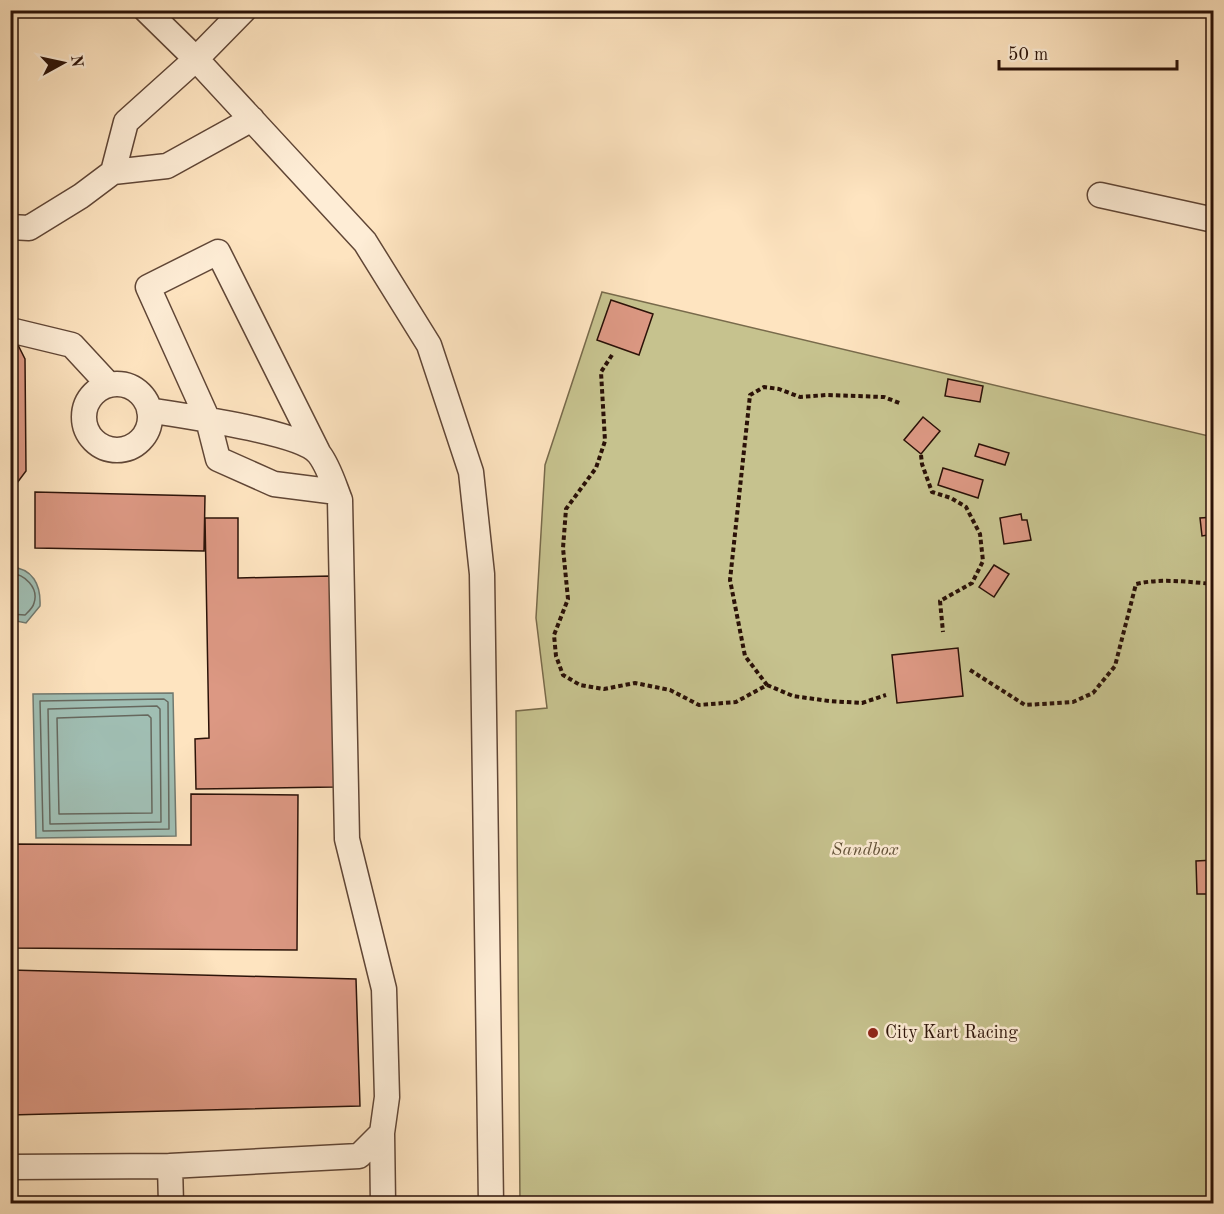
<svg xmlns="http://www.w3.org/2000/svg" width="1224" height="1214" viewBox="0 0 1224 1214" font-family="'Old Standard TT',serif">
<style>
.green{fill:#c6c28e;stroke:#786a4b;stroke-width:1.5}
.water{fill:#a0beb3;stroke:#71796f;stroke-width:1.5}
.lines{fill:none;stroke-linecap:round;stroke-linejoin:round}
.shore{stroke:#66685e;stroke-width:1.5}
.building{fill:#dc9883;stroke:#2b1208;stroke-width:1.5}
.minor-casing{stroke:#604636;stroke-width:27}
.path{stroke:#2b1208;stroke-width:4;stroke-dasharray:4.5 3;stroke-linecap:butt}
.minor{stroke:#feedd6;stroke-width:24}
.poi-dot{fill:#8f2418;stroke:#feedd6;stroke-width:2}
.labels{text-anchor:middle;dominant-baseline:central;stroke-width:5;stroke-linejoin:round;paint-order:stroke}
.park-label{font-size:18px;font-style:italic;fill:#615037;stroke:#feedd6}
.poi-label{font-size:18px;fill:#2b1208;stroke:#feedd6;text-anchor:start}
</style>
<rect width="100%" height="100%" fill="#fee4c0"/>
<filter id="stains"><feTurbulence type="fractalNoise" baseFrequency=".00333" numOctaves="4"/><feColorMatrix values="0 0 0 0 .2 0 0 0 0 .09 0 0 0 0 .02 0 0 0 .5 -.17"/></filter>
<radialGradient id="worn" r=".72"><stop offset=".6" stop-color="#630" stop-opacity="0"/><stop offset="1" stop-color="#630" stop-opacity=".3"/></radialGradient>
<path class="green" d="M602 292 1213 437V1203H520L516 711 547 708 536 618 545 465Z"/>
<path class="water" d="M10 567C33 568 41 585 40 606L26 623 11 620Z
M173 693 176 836 36 838 33 694Z"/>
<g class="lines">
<path class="shore" d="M10 573C25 574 39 588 34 603 33 608 28 612 25 615L10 614
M164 699 168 702 169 829 43 831 40 701Z
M157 706 160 709 161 822 50 824 48 709Z
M148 715 151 718 152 813 59 814 57 718Z"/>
</g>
<path class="building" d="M611 300 653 314 639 355 597 340Z
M10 338 16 341 25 359 26 471 14 487H10Z
M948 379 983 386 980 402 945 396Z
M923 417 940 431 921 454 904 440Z
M979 444 1009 453 1005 465 975 456Z
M943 468 983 480 978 498 938 485Z
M35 492 205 496 204 551 35 548Z
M1021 514 1022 520H1027L1031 540 1004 544 1000 518Z
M1214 517V534L1202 536 1200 518Z
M205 518H238V578L330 576 334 787 196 789 195 739 209 738Z
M994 565 1009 574 994 597 979 587Z
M958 648 963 696 897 703 892 655Z
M191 794 298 795 297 950 10 948V844L191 845Z
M1214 860V894H1197L1196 861Z
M10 970 356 979 360 1106 10 1115Z"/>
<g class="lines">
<g class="minor-casing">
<path id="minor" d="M146 10 196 59 365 242 429 345 471 472 482 574 491 1204
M113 172 126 122 196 59 244 10
M1100 195 1214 220
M10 227 29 228 81 196 113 172 167 166 252 119
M10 330 72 345 109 385
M84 417a33 33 0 1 1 66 0a33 33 0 1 1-66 0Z
M149 410C181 416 301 431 319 454 329 467 334 485 340 500L347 839 384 989 387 1097 382 1133 359 1156 170 1166 171 1204
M318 452 218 252 148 287 208 420 218 459 274 484 337 492
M382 1133 383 1204
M10 1167 170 1166"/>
</g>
<path class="path" d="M612 355 601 372 605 441 596 468 566 509 563 548 568 599 554 635 556 656 563 675 580 685 604 689 635 683 670 690 699 705 736 702 767 685 745 656 730 580 750 395 764 387 779 389 800 397 826 395 884 397 902 404
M921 455 922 464 932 492 951 498 966 507 980 534 983 561 972 583 940 601 943 632
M970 670 1025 705 1073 702 1093 693 1115 666 1136 584C1162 578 1187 582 1214 584
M767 685 793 696 829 701 862 703 886 695"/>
<use href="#minor" class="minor"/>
</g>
<circle class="poi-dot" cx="873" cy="1033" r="6"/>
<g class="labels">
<g class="park-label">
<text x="865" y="850">Sandbox</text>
</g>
<g class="poi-label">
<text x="885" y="1033">City Kart Racing</text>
</g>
</g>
<rect width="1224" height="1214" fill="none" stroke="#fee4c0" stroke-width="36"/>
<rect x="12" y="12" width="1200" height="1190" fill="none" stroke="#2b1208" stroke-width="3"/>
<rect x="18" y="18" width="1188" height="1178" fill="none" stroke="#2b1208" stroke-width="1.5"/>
<g transform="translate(63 63) rotate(82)" stroke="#feedd6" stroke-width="4.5" paint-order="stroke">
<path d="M0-4.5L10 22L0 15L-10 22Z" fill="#2b1208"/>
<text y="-9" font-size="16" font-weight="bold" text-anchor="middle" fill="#2b1208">N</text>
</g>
<path d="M999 60v9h178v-9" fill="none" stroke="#2b1208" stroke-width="3"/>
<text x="1008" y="60" font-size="18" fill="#2b1208" stroke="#feedd6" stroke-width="4.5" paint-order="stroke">50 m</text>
<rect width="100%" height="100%" filter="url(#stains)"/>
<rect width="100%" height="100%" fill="url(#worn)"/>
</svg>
